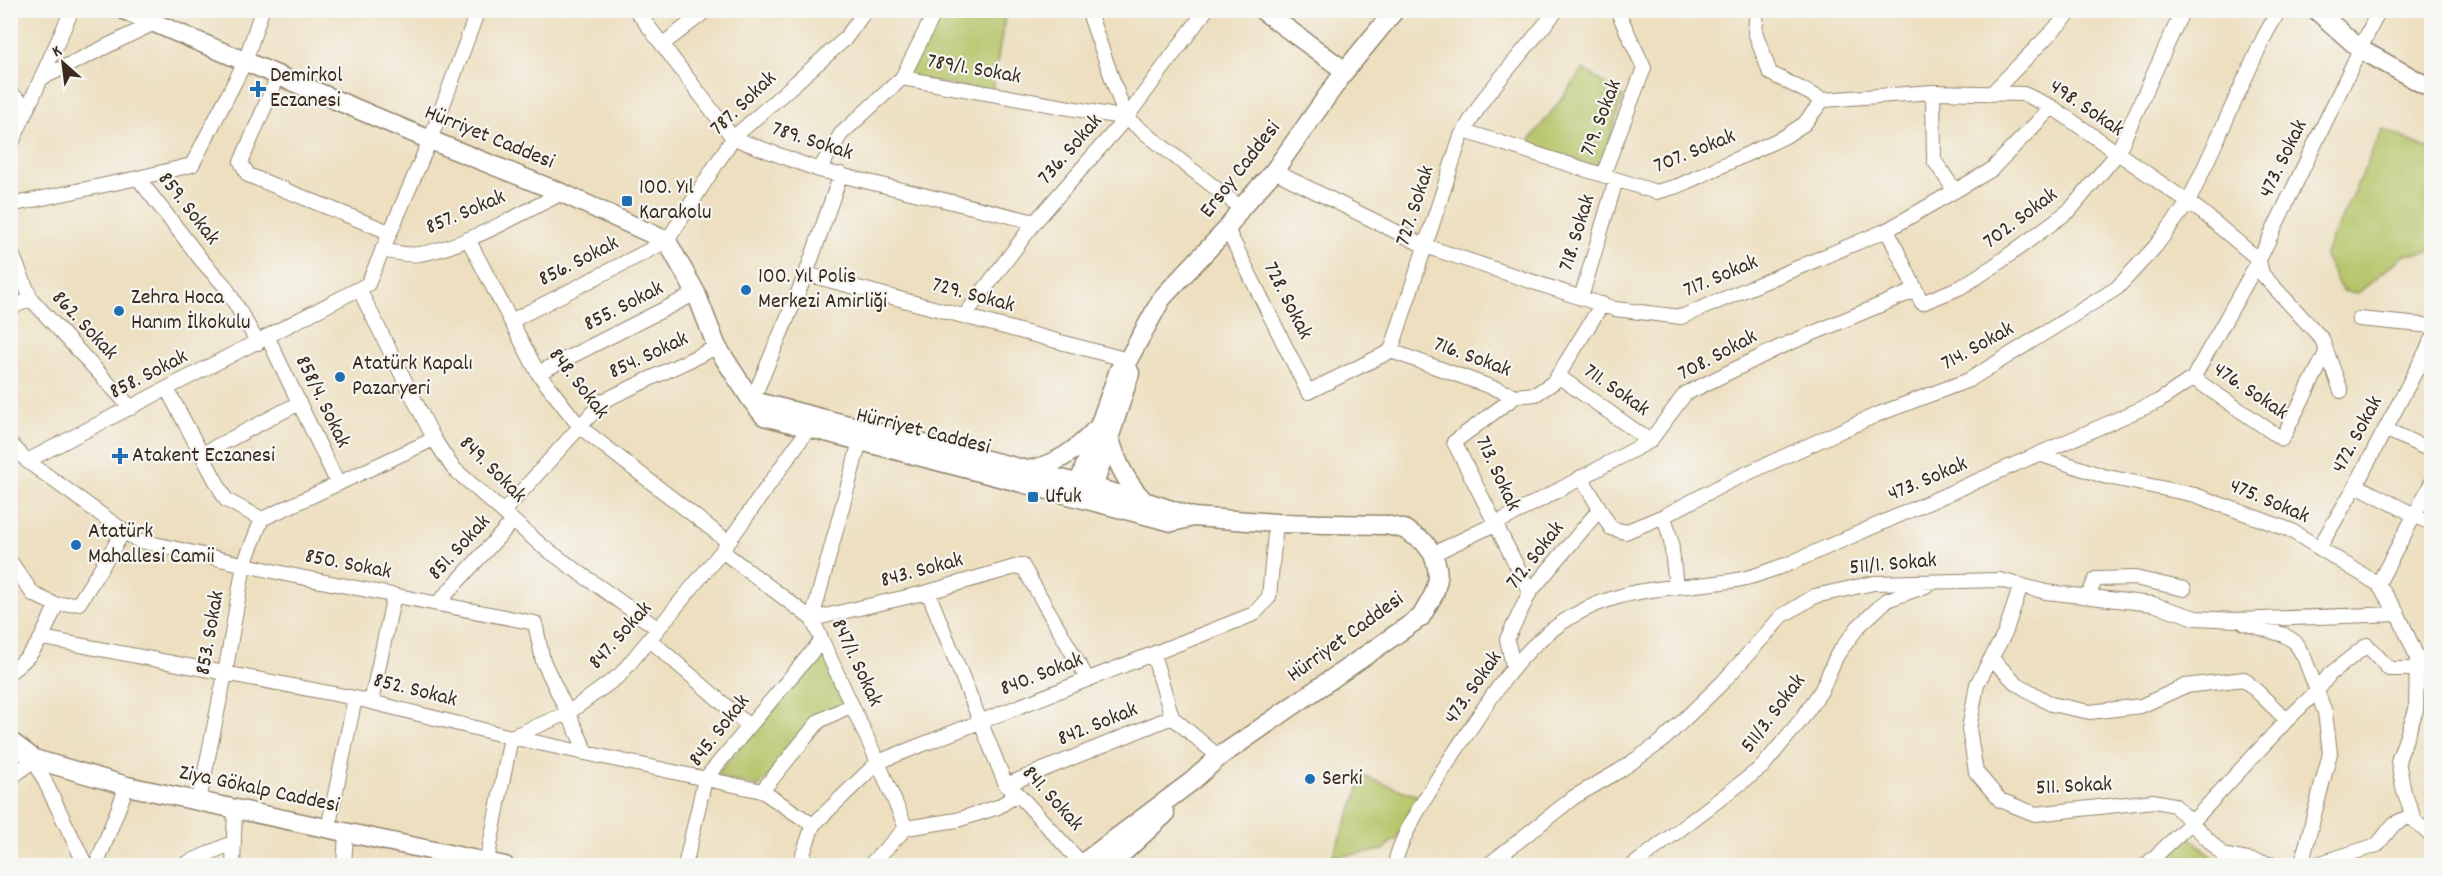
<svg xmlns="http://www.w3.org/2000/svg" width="2442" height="876" viewBox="0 0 2442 876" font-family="Dekko,sans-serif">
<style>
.green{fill:#b4c365;stroke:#787642;stroke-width:1.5}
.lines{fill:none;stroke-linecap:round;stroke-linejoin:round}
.street-casing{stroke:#94846e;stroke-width:16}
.secondary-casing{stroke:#94846e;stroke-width:21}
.street{stroke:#fff;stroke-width:14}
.secondary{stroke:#fff;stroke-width:18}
.poi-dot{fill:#1f6fb2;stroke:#f6f6f2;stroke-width:2}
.labels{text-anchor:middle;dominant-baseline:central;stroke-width:4.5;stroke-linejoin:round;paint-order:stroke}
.street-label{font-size:22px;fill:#3b2a1e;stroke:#f6f6f2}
.poi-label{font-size:22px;fill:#3b2a1e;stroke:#f6f6f2;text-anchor:start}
</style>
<rect width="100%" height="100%" fill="#f6f6f2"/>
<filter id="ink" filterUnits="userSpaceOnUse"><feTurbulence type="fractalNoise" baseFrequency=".0167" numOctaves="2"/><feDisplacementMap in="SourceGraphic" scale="12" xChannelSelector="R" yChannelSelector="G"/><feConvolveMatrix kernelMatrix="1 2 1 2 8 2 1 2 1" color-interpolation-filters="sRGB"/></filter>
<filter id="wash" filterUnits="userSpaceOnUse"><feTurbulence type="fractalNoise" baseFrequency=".008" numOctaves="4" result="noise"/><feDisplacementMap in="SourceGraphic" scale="24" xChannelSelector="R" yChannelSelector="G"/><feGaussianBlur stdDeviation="1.35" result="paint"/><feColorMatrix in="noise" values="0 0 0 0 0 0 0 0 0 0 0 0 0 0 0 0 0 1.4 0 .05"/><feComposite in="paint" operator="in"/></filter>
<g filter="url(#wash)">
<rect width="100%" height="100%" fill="#eddfbf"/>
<path class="green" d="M939 11H1006L992 92 906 77Z
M1584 69 1623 97 1600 168 1527 144Z
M2383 129 2431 150V251L2404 255 2358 293 2342 291 2324 256Z
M824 653 847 703 758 787 715 776Z
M1362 776 1418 796 1396 840 1391 842 1384 850 1332 857 1356 799Z
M2187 834 2214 859 2213 865 2152 866Z"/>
</g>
<g filter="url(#ink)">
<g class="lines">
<g class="street-casing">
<path id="street" d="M636 10 733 138 819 170 1035 222
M1088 10 1126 118
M1757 10 1755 32 1770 73 1823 100 1933 92 2024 94 2052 107 2202 212 2259 260 2262 274 2322 339 2341 391
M663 44 707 10
M278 76 241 162 248 175 389 232
M42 78 154 23
M902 78 936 10
M1933 92 1934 160 1955 191
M10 93 28 107
M1991 94 2073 10
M1464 131 1656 192 1678 186 1784 137 1804 124 1823 100
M10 147 72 10
M819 170 841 134 902 78 1126 118 1241 208
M1274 171 1425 246 1615 309 1681 317 1887 230 1991 170 2052 107
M1603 175 1644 68 1617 10
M138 178 192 165 245 62 262 10
M10 205 138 178 203 262 225 286 258 343
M1227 229 1308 392 1391 351 1461 136 1485 97 1557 10
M1887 230 1922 303 1961 287 1994 266 2070 210 2117 154 2183 10
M468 239 538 373 580 427 727 541
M10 249 31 299 10 308
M382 250C393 252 408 256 419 254 462 248 522 213 562 193
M806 274 1128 360
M359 289 434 439 453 468 542 546 657 628
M1581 298 1616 180
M31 299 131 408
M965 315 1035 222 1126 118 1206 10
M2359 319 2432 326
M511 321 667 241 733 138 845 39 866 10
M268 338 338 484
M1391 351 1516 396 1536 394 1554 382 1602 304
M538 373 696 293
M1558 376 1650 441
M2193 378 2282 439 2326 353
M167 389 226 500 262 519
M1516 396 1454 442 1530 592
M752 401 806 274 841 174
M2385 429 2432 451
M860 441 812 619 878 762 906 828
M10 443 27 461 124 531
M202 454 299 403
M2039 454 2103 476 2195 495 2290 530 2378 584 2398 614 2417 657 2432 665
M27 461 368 284 430 140 478 10
M1581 477 1611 528 1625 532 1664 516 1730 481 1876 415 1969 380 2117 288 2155 247 2188 203 2264 37 2279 10
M2356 485 2432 524
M503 512 603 401 717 347
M1664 516 1671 541 1676 587
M2319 548 2356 485 2432 340
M722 551 812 619 928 592 1022 565 1088 680
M1433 554 1497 523 1650 441 1685 394 1780 347 1916 290
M10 561 33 594 56 605
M2378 584 2432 482
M2021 585 2005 633 1977 684 1969 729 1976 772 2000 800 2035 814 2154 801 2174 805 2223 855 2280 866
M928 592 1006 785 1018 794 1082 864
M2088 596 2096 579 2135 578 2184 589
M437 604 513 521
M2244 623 2284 635 2295 642 2304 657 2325 712 2330 753 2301 866
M43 638 355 698 511 737 762 791 813 825
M649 639 749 726
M1153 654 1172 717 1219 757
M1991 658 2016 683 2051 704 2090 712 2141 706 2185 686 2244 679 2287 720
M2417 659 2416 710 2398 761 2404 792 2415 821 2432 837
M1513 666 1507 639 1530 592 1599 510
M10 672C37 653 44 634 56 605L79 603 124 531 137 540 290 575 535 623 543 661 587 753
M371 702 394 595
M10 779 34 759 86 866
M1006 785 1172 717
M762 791 819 721 852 705
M199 801 225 674 244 564 262 519 434 439
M328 829 355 698
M487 861 511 737 568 713 620 675 722 551 809 428
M96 866 127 786
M181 866 234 842
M233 866 235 809
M344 866 346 833
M685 866 705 779 822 640
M799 866 813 825 878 762 1254 614 1269 597 1276 523
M869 866 906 828 957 820 998 807 1018 794
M1395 866C1397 838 1440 775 1456 750 1502 682 1535 619 1621 596 1660 585 1703 587 1742 579 1757 576 1772 569 1786 565L2159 401 2193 378 2259 260 2379 10
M1487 866 1574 797 1619 771 1661 742 1723 682 1782 616 1815 596 1874 583 2000 580 2046 592 2153 604 2196 618 2235 620 2398 614
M1632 866 1762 767 1801 720 1821 691 1837 655 1858 627 1887 600 1926 586
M2145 866 2192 822 2287 720 2317 691 2330 674 2367 645 2389 669H2418
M2311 866 2377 845 2394 824 2412 815"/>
</g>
<g class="secondary-casing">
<path id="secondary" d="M124 10 430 140 562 193 667 241 696 293 717 347 752 401 764 416 1172 522 1193 517
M1262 10 1345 71
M2316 10 2360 49 2432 89
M753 401 1027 470 1144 501 1193 517 1276 523 1386 525 1404 529 1424 542 1433 554 1437 567 1438 579 1434 594 1421 617 1219 757 1191 782 1079 866
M1110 439C1117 463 1126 482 1144 501
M1027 470C1054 466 1077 450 1095 430
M1075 494 1119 370 1128 360 1162 298 1227 229 1241 208 1274 171 1345 71 1395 10
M1090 498 1130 373
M10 741 34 759 127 786 505 866
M1109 866 1165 814"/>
</g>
<use href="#street" class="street"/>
<use href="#secondary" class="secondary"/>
</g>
</g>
<g class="poi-dot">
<path d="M255 80h6v6h6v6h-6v6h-6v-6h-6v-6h6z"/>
<rect x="621" y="195" width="12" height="12" rx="3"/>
<circle cx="746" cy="290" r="6"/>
<circle cx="119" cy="311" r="6"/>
<circle cx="340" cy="377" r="6"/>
<path d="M117 447h6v6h6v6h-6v6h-6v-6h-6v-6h6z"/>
<rect x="1027" y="491" width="12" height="12" rx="3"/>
<circle cx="76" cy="545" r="6"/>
<circle cx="1310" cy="779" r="6"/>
</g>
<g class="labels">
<g class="street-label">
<text transform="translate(974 70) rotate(10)">789/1. Sokak</text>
<text transform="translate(744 104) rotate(-44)">787. Sokak</text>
<text transform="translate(2086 109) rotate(34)">498. Sokak</text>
<text transform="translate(1602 118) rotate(-69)">719. Sokak</text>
<text transform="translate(489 138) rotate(22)">Hürriyet Caddesi</text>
<text transform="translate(812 142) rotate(18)">789. Sokak</text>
<text transform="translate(1071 150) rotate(-49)">736. Sokak</text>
<text transform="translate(1695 152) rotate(-22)">707. Sokak</text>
<text transform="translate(2284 159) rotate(-64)">473. Sokak</text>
<text transform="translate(1241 170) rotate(-52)">Ersoy Caddesi</text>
<text transform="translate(1416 206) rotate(-72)">727. Sokak</text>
<text transform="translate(188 209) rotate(52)">859. Sokak</text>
<text transform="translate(466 213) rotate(-23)">857. Sokak</text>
<text transform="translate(2021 219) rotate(-37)">702. Sokak</text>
<text transform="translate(1578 233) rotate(-73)">718. Sokak</text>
<text transform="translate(579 262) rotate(-27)">856. Sokak</text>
<text transform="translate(1721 277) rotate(-23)">717. Sokak</text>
<text transform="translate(973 296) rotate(15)">729. Sokak</text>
<text transform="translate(1287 301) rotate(63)">728. Sokak</text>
<text transform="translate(624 307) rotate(-27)">855. Sokak</text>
<text transform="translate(84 326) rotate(47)">862. Sokak</text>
<text transform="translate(1978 347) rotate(-29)">714. Sokak</text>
<text transform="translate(649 356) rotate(-25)">854. Sokak</text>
<text transform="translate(1718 356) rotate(-28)">708. Sokak</text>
<text transform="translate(1472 358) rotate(20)">716. Sokak</text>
<text transform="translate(149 375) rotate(-27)">858. Sokak</text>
<text transform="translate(578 384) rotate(52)">848. Sokak</text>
<text transform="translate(1616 391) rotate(35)">711. Sokak</text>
<text transform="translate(2250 392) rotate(34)">476. Sokak</text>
<text transform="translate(322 402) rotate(64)">858/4. Sokak</text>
<text transform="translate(923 432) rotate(14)">Hürriyet Caddesi</text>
<text transform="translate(2358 435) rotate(-62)">472. Sokak</text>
<text transform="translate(492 470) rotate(45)">849. Sokak</text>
<text transform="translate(1497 474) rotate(65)">713. Sokak</text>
<text transform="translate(1928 480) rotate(-23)">473. Sokak</text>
<text transform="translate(2269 502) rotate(23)">475. Sokak</text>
<text transform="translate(460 548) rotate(-47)">851. Sokak</text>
<text transform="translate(1536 556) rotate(-52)">712. Sokak</text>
<text transform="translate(348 565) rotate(11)">850. Sokak</text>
<text transform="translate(1893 565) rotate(-5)">511/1. Sokak</text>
<text transform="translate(922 571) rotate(-15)">843. Sokak</text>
<text transform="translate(211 633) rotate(-80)">853. Sokak</text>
<text transform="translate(621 636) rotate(-48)">847. Sokak</text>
<text transform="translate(1346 638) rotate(-36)">Hürriyet Caddesi</text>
<text transform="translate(856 663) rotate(65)">847/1. Sokak</text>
<text transform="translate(1042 675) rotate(-21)">840. Sokak</text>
<text transform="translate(1474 688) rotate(-55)">473. Sokak</text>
<text transform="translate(415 691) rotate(14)">852. Sokak</text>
<text transform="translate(1774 714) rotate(-53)">511/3. Sokak</text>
<text transform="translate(1098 725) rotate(-22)">842. Sokak</text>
<text transform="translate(720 731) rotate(-52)">845. Sokak</text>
<text transform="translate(2074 787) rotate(-3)">511. Sokak</text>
<text transform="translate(259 790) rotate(12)">Ziya Gökalp Caddesi</text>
<text transform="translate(1052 799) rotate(48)">841. Sokak</text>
</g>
<g class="poi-label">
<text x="270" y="76">Demirkol<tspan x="270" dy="25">Eczanesi</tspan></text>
<text x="639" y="188">100. Yıl<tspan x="639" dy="25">Karakolu</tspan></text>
<text x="758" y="277">100. Yıl Polis<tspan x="758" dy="25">Merkezi Amirliği</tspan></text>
<text x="131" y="298">Zehra Hoca<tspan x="131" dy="25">Hanım İlkokulu</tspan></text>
<text x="352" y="364">Atatürk Kapalı<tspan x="352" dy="25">Pazaryeri</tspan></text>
<text x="132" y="456">Atakent Eczanesi</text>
<text x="1045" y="497">Ufuk</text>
<text x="88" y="532">Atatürk<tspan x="88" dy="25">Mahallesi Camii</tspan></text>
<text x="1322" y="779">Serki</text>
</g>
</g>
<rect width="2442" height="876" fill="none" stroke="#f6f6f2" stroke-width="36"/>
<g transform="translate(63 63) rotate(332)" stroke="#f6f6f2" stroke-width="4.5" paint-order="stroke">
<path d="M0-4.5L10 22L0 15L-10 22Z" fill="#3b2a1e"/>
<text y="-9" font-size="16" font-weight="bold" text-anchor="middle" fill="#3b2a1e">K</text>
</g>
</svg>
